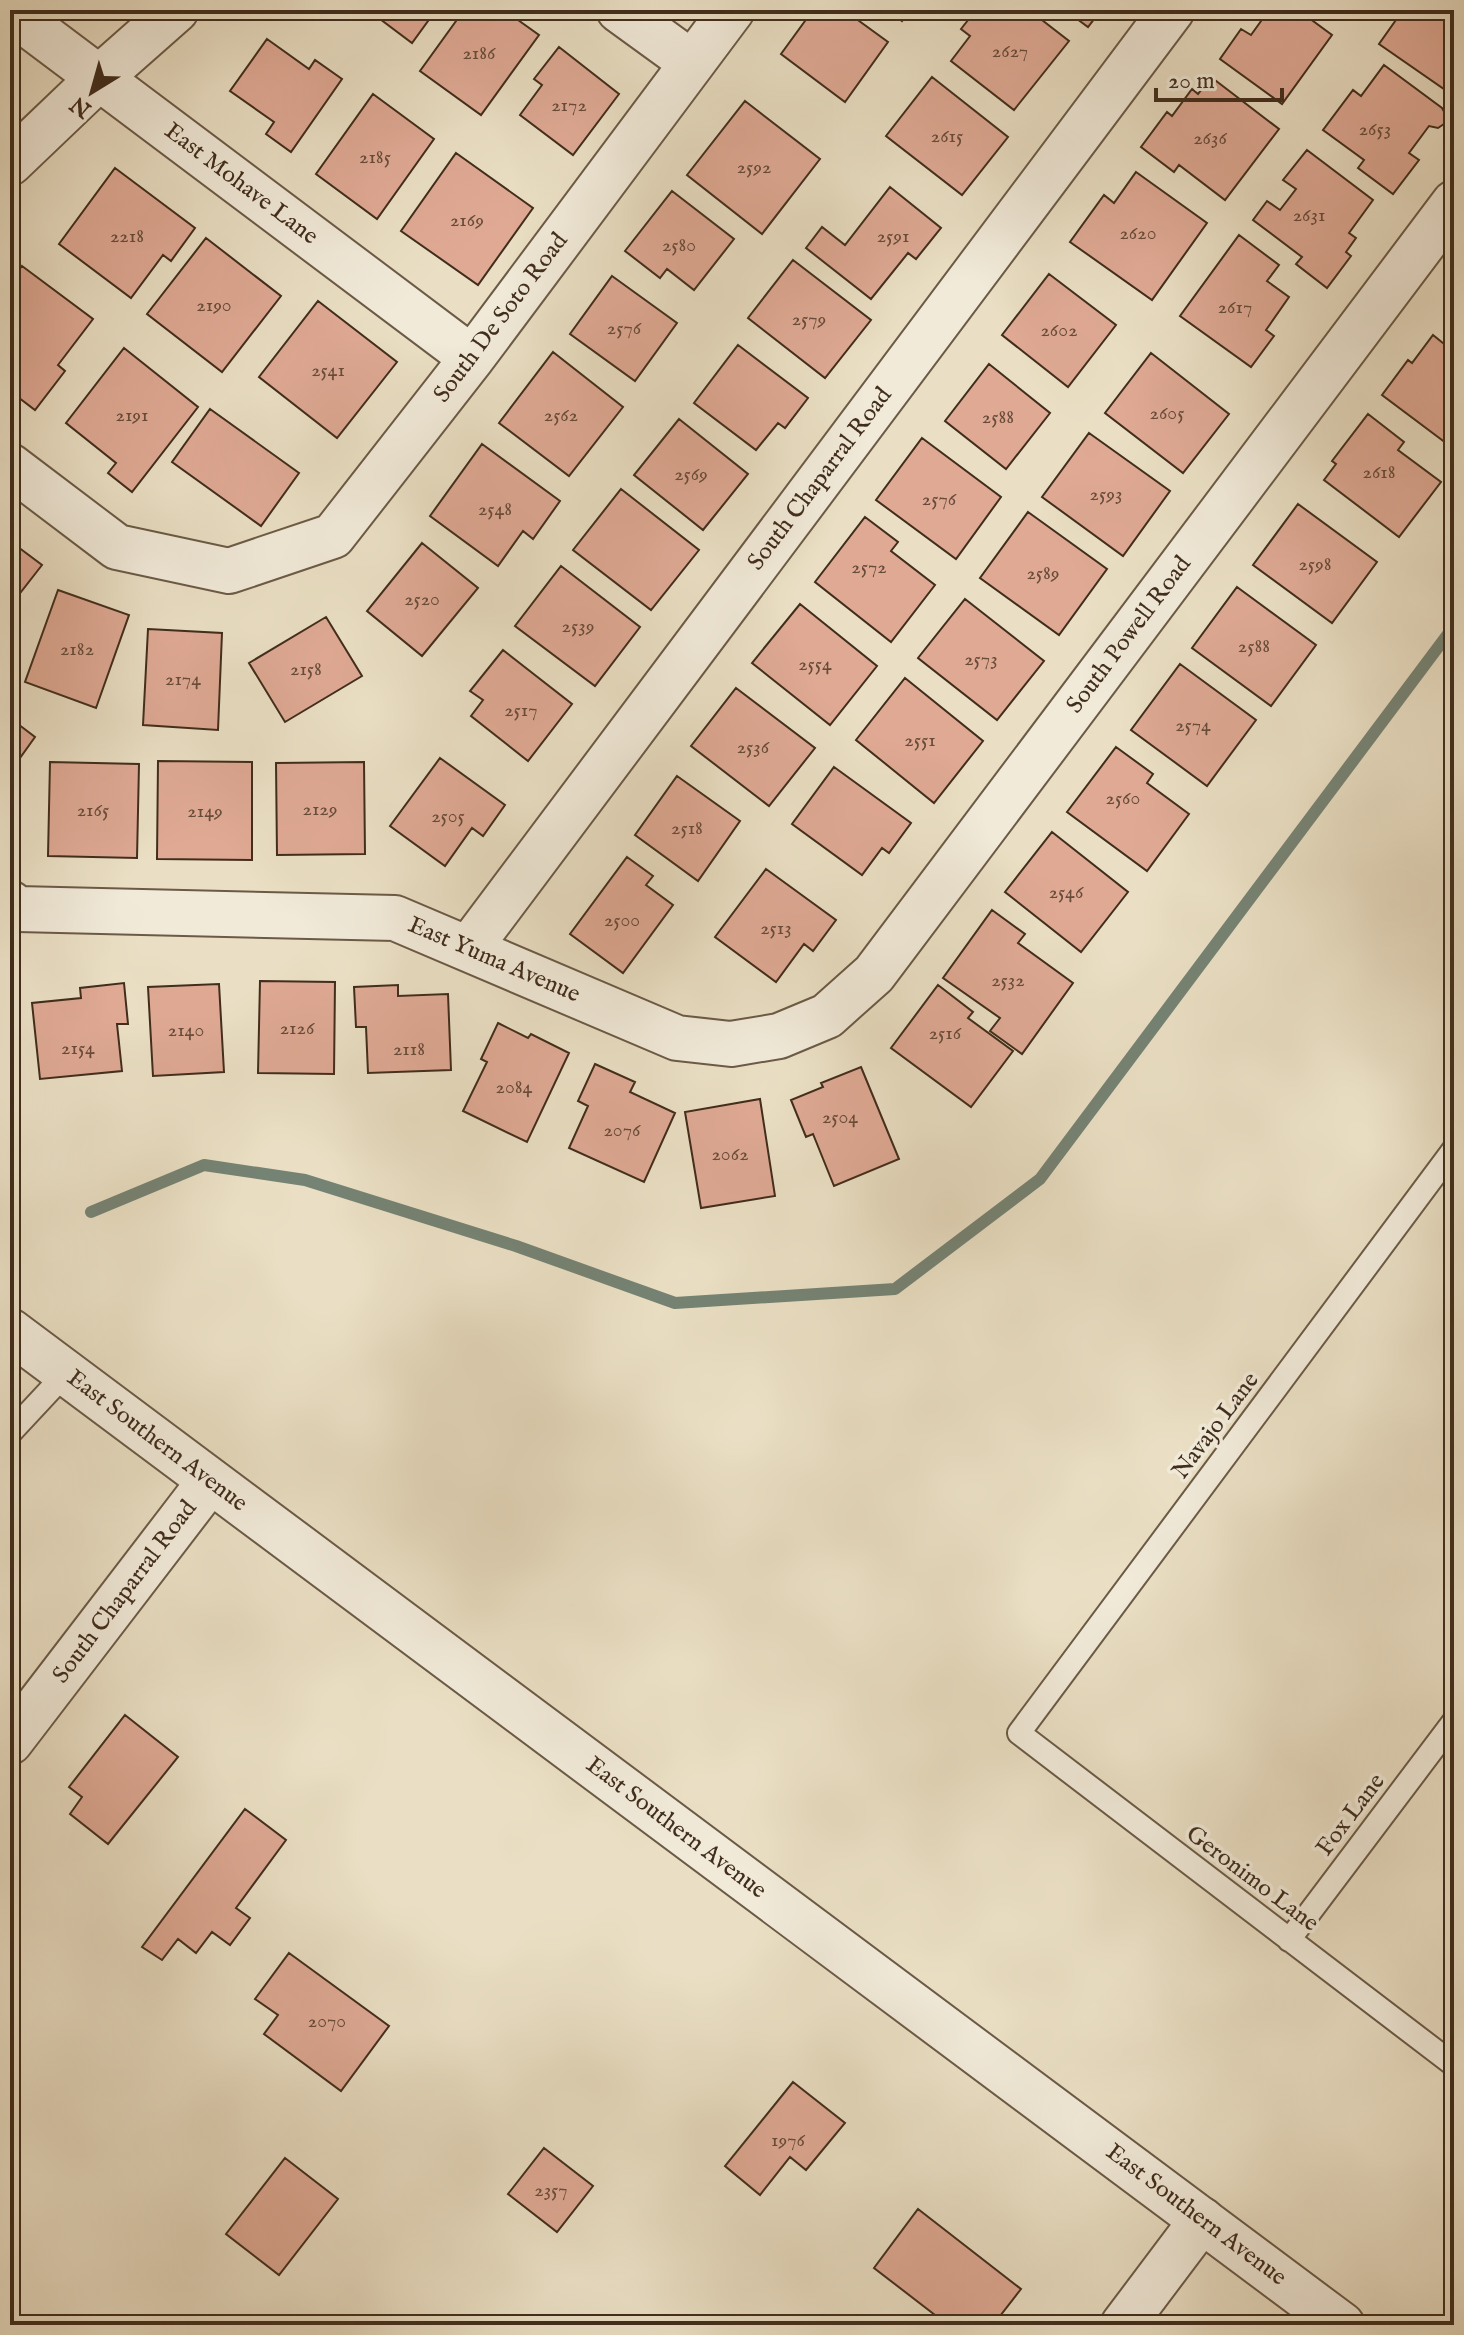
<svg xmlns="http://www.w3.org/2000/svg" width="1464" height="2335" viewBox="0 0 1464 2335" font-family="'IM FELL English',serif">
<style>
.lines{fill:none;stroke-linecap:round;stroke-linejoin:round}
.stream{stroke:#758374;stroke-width:12}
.building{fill:#dfa994;stroke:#412d1c;stroke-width:2}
.service-casing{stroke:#6b5a46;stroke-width:26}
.minor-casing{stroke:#6b5a46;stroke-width:48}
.tertiary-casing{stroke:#6b5a46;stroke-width:48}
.service{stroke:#f1ead9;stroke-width:22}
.minor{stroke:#f1ead9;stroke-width:44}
.tertiary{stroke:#f1ead9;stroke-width:44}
.labels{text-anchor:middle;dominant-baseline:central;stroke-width:7;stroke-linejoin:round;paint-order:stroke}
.number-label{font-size:20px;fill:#684c3a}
.street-label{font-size:24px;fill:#412d1c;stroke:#f1ead9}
</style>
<rect width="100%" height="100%" fill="#eadfc4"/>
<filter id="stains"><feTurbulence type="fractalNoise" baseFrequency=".0025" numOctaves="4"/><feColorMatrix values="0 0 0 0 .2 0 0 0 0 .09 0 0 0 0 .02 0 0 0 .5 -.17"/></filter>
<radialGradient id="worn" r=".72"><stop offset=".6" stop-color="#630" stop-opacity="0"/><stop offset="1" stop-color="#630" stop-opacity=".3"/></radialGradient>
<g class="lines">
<path class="stream" d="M91 1212 204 1165 305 1180 516 1246 675 1303 895 1289 1040 1179 1454 626"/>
</g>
<path class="building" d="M368 10H436L412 43Z
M464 10H504L539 35 481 115 420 71Z
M813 10H844L888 42 845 102 781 54Z
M887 10H910L902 21Z
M976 10H1029L1069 41 1014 110 951 61 970 36 961 29Z
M1065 10H1101L1088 27Z
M1269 10H1298L1332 35 1282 104 1220 59 1241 29 1251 35Z
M1403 10H1454V96L1379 44Z
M267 39 309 69 315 60 342 79 291 152 266 134 274 122 230 91Z
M559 47 619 94 573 155 520 115 542 85 534 79Z
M1384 65 1442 108 1446 115 1444 124 1438 128 1429 126 1409 153 1419 160 1393 194 1358 168 1364 160 1323 130 1353 90 1361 96Z
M932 77 1008 137 962 195 886 136Z
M1211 77 1279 129 1225 200 1179 165 1174 172 1141 147 1167 112 1172 116 1192 89 1198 94Z
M373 94 434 139 377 219 316 174Z
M745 101 820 159 762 234 687 175Z
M1307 150 1373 200 1349 233 1356 238 1346 252 1351 256 1327 288 1296 264 1302 257 1253 220 1267 201 1280 210 1296 189 1283 180Z
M456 153 533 208 478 285 401 231Z
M115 168 195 228 171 261 163 255 131 298 59 244Z
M1136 172 1207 223 1152 300 1070 242 1104 195 1114 203Z
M890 187 941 228 916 259 908 253 871 299 806 248 822 227 845 245Z
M672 191 734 239 694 290 667 269 660 278 625 251Z
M1239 235 1279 265 1267 281 1289 297 1266 330 1274 336 1251 367 1180 316Z
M206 238 281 296 222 372 147 314Z
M793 260 871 320 825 378 748 318Z
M22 266 93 319 58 365 65 371 35 410 10 391V281Z
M1049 274 1116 325 1068 387 1002 335Z
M612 276 677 323 635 381 570 334Z
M318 301 397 362 337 438 259 377Z
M1433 335 1454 352V449L1382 395 1408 360 1412 363Z
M738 345 808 398 785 428 778 423 756 450 694 403Z
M124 348 198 407 132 492 108 473 116 463 66 423Z
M553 352 623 407 569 476 499 423Z
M1151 353 1229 414 1183 473 1105 413Z
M989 364 1050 413 1006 469 945 421Z
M210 409 299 473 261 526 172 462Z
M1368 414 1404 442 1398 450 1441 482 1399 537 1324 480 1336 464 1332 461Z
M679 419 748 474 703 530 634 475Z
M1089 433 1170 491 1123 556 1042 497Z
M922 438 1001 497 956 559 876 500Z
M482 444 560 501 533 539 523 531 498 566 430 516Z
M621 489 699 550 651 610 573 550Z
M1298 504 1377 562 1332 623 1253 565Z
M1028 512 1107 569 1059 635 980 578Z
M865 517 898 542 891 551 935 585 891 642 815 582Z
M10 541 42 565 10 606Z
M422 543 478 588 422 656 367 611Z
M561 566 640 627 595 686 515 626Z
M1237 587 1316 645 1271 706 1192 648Z
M58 590 129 615 96 708 25 682Z
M965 599 1044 661 997 720 918 658Z
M800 604 877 666 830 725 752 663Z
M326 617 362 676 285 722 249 663Z
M148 629 222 633 218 730 143 725Z
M503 650 572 704 528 761 471 716 483 700 470 691Z
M1180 664 1256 720 1207 786 1131 730Z
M905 678 983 741 934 803 856 740Z
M736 688 815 748 769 806 691 746Z
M10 718 35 737 10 772Z
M1116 747 1153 774 1147 783 1189 814 1147 871 1067 812Z
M440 758 505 805 483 836 472 828 445 866 390 826Z
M158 761 252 762V860L157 859Z
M50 762 139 764 137 858 48 856Z
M364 762 365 854 277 855 276 763Z
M834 767 911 823 889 853 882 848 862 875 792 824Z
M677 776 740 821 698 881 635 835Z
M1052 832 1128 892 1081 952 1005 892Z
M627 857 653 876 646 885 673 905 623 973 570 934Z
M766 869 836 920 813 951 804 944 776 982 715 937Z
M992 910 1025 934 1018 943 1073 983 1022 1054 990 1031 1000 1018 943 978Z
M10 966 19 968 10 1003Z
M260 981 335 982 334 1074 258 1073Z
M124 983 128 1024H117L122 1071 40 1079 32 1003 81 998 80 988Z
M219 984 224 1072 153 1076 148 987Z
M398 985V996L448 994 451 1070 368 1073 366 1027H356L354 987Z
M938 985 973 1012 968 1018 1013 1051 971 1107 891 1048Z
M498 1023 528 1038 531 1034 569 1053 527 1142 463 1111 487 1062 481 1059Z
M595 1064 635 1082 630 1092 675 1113 644 1182 569 1148 588 1106 578 1101Z
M861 1067 899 1159 834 1186 813 1134 806 1137 791 1100 823 1087 821 1083Z
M760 1099 775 1196 701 1208 685 1112Z
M125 1715 178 1757 108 1844 70 1814 82 1797 69 1787Z
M245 1809 286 1840 236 1908 250 1918 230 1945 212 1932 196 1953 178 1939 162 1960 142 1947Z
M289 1953 389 2026 341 2091 264 2034 278 2015 255 1999Z
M793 2082 845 2123 806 2170 790 2157 760 2195 725 2166Z
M544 2148 593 2186 557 2232 508 2194Z
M285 2158 338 2199 279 2275 226 2234Z
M918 2209 1021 2289 993 2325H948L874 2268Z"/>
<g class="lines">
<g class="service-casing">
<path id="service" d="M1454 1149 1019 1733 1454 2065
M10 1433 66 1373
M1289 1940 1454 1721"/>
</g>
<g class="minor-casing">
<path id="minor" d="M619 10 692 63
M10 11 472 358
M10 163 99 78 176 10
M10 466 117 547 229 571 333 536 472 358 732 10
M10 903 18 909 395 918 677 1038 731 1044 779 1036 827 1016 874 974 1454 203
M469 948 1172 10
M10 1742 210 1481
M1123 2325 1202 2220"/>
</g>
<g class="tertiary-casing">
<path id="tertiary" d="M10 1331 1342 2325"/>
</g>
<use href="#service" class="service"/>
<use href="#minor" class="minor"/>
<use href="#tertiary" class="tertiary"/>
</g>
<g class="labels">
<g class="number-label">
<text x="1010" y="51">2627</text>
<text x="479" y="53">2186</text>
<text x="569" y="105">2172</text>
<text x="1375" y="129">2653</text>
<text x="947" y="136">2615</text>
<text x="1210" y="138">2636</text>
<text x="375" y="157">2185</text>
<text x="754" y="167">2592</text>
<text x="1309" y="215">2631</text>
<text x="467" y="220">2169</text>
<text x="1138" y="233">2620</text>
<text x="127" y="236">2218</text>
<text x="893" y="236">2591</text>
<text x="679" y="245">2580</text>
<text x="214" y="305">2190</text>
<text x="1235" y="307">2617</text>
<text x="809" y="319">2579</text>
<text x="624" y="328">2576</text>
<text x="1059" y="330">2602</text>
<text x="328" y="370">2541</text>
<text x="1167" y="413">2605</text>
<text x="132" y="415">2191</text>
<text x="561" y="415">2562</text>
<text x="998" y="417">2588</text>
<text x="1379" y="472">2618</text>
<text x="691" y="474">2569</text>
<text x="1106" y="494">2593</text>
<text x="939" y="499">2576</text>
<text x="495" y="509">2548</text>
<text x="1315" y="564">2598</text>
<text x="869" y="567">2572</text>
<text x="1043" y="573">2589</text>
<text x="422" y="599">2520</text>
<text x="578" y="626">2539</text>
<text x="1254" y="646">2588</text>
<text x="77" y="649">2182</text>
<text x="981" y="659">2573</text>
<text x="815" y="664">2554</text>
<text x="306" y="669">2158</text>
<text x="183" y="679">2174</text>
<text x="521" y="710">2517</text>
<text x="1193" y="725">2574</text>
<text x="920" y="740">2551</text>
<text x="753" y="747">2536</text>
<text x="1123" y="798">2560</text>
<text x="320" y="809">2129</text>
<text x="93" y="810">2165</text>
<text x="205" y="811">2149</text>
<text x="448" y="816">2505</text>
<text x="687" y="828">2518</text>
<text x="1066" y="892">2546</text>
<text x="622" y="920">2500</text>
<text x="776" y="928">2513</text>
<text x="1008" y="980">2532</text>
<text x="297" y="1028">2126</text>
<text x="186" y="1030">2140</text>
<text x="945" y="1033">2516</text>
<text x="78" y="1048">2154</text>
<text x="409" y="1049">2118</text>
<text x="514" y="1087">2084</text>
<text x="840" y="1117">2504</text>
<text x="622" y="1130">2076</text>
<text x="730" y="1154">2062</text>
<text x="327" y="2021">2070</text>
<text x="788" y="2140">1976</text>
<text x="551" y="2190">2357</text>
</g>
<g class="street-label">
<text transform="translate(241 184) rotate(37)">East Mohave Lane</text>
<text transform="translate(501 318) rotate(-53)">South De Soto Road</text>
<text transform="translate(820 479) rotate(-53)">South Chaparral Road</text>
<text transform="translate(1129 635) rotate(-53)">South Powell Road</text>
<text transform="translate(494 960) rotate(23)">East Yuma Avenue</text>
<text transform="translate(1216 1426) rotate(-53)">Navajo Lane</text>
<text transform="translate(157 1441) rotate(37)">East Southern Avenue</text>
<text transform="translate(125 1592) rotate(-53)">South Chaparral Road</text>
<text transform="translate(1351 1815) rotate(-53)">Fox Lane</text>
<text transform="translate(676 1828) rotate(37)">East Southern Avenue</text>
<text transform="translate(1252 1879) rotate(37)">Geronimo Lane</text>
<text transform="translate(1196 2215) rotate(37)">East Southern Avenue</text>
</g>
</g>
<rect width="1464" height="2335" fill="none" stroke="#eadfc4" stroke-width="40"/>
<rect x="12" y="12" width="1440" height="2311" fill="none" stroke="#412d1c" stroke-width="4"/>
<rect x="20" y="20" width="1424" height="2295" fill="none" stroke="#412d1c" stroke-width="2"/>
<g transform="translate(92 92) rotate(217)" stroke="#f1ead9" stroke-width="6" paint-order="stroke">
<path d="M0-6L14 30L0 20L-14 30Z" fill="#412d1c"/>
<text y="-12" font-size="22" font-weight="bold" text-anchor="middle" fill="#412d1c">N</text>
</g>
<path d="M1156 88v12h126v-12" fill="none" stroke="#412d1c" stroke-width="4"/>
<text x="1168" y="88" font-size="24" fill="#412d1c" stroke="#f1ead9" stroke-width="6" paint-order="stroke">20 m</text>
<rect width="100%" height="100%" filter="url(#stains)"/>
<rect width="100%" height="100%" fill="url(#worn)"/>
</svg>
